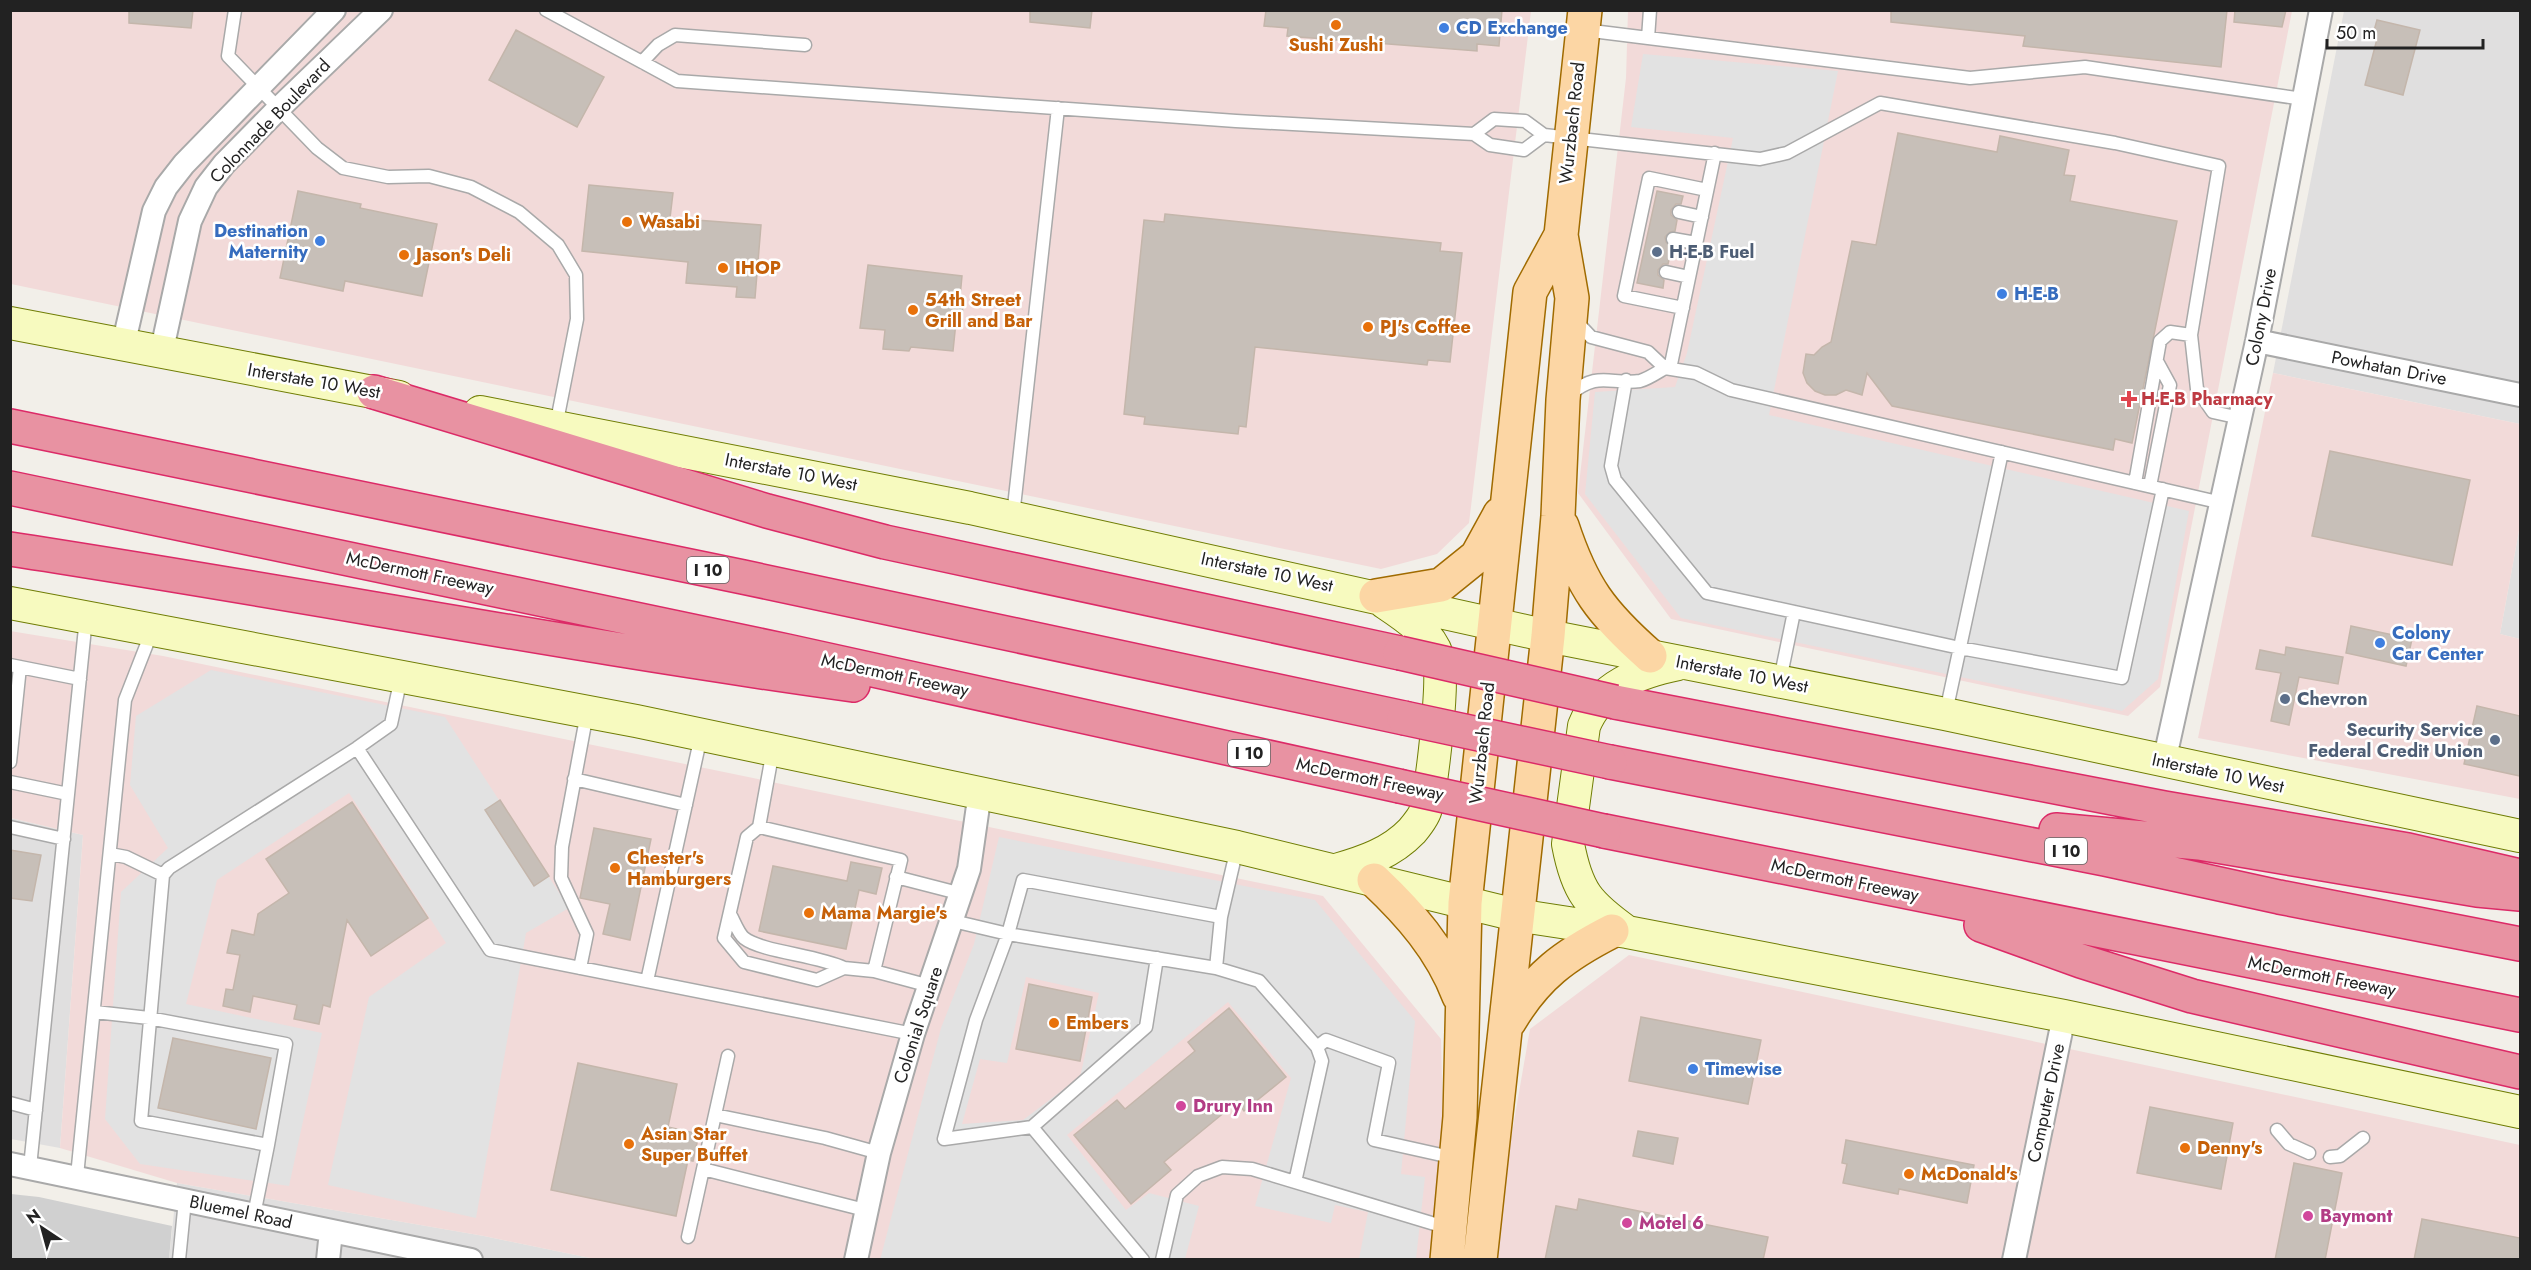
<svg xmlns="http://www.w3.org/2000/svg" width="2531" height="1270" viewBox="0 0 2531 1270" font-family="Jost,sans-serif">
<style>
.residential{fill:#e0dfdf}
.commercial{fill:#f2dad9}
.religious{fill:#d0d0d0}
.parking{fill:#e2e2e2;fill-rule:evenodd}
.building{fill:#c7bfb8;stroke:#c4b6ab;stroke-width:1.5}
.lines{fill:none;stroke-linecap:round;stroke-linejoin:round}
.lane-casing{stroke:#a9a9a9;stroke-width:15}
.street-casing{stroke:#a9a9a9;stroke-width:26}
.secondary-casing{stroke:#707d05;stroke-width:34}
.primary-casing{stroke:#a06b00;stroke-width:36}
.highway-casing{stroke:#dc2a67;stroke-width:36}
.lane{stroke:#fff;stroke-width:12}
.street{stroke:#fff;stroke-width:22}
.secondary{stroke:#f7fabf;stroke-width:32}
.primary{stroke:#fcd6a4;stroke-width:33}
.highway{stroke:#e892a2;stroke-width:33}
.highway-bridge-casing{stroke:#dc2a67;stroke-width:36;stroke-linecap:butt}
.highway-bridge{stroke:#e892a2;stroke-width:33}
.food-dot{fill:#e8710a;stroke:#fff;stroke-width:2}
.shop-dot{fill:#3f7fe0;stroke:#fff;stroke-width:2}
.service-dot{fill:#5c6f8a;stroke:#fff;stroke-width:2}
.health-dot{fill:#e0444e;stroke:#fff;stroke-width:2}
.hotel-dot{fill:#d1479c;stroke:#fff;stroke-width:2}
.labels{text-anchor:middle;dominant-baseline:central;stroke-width:5;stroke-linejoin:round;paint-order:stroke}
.shield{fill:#fff;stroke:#646464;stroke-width:1.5}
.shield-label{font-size:16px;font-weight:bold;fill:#222}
.shop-label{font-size:18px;font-weight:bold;fill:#366cbe;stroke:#fff;text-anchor:start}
.food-label{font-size:18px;font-weight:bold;fill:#c56008;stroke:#fff;text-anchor:start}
.street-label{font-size:18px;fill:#222;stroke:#fff}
.service-label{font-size:18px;font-weight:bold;fill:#4e5e75;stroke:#fff;text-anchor:start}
.health-label{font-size:18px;font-weight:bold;fill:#be3a42;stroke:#fff;text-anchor:start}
.hotel-label{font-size:18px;font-weight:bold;fill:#b23c85;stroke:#fff;text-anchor:start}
</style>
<rect width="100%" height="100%" fill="#f2efe9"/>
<path class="residential" d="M2344 11H2520V424L2273 373Z
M2520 525V639L2500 634Z
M10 818 83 835 60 1148 11 1139Z
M177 1183 484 1236 595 1259 169 1260Z"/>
<path class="commercial" d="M11 11H1531L1469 523 1437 554 1381 569 11 284Z
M1628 11H2292L2160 687 2128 716 1671 619 1578 493 1626 78Z
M2273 373 2520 424V525L2500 634 2520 639V799L2198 738Z
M10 631 163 656 1323 896 1441 1039 1443 1124 1430 1259H595L484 1236 177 1183 60 1148 83 835 11 818Z
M1629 955 2520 1145V1259L1490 1260 1530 1029Z"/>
<path class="religious" d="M11 1194 39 1197 172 1226 169 1259H11Z"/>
<path class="parking" d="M1643 54 1838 71 1769 415 2189 511 2158 679 2122 711 1681 618 1585 494 1595 392 1675 387 1687 353 1733 138 1631 127Z
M211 670 445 717 569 908 526 933 476 1218 328 1185 369 997 446 943 349 793 217 880 186 1004 322 1033 289 1186 140 1164 105 1119 121 892 168 848 130 785 136 716Z
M999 837 1315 900 1415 1021 1401 1174 1425 1177 1416 1259H1359L1368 1212 1335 1205 1331 1223 1255 1206 1291 1078 1228 1002 1067 1135 1126 1210 1149 1193 1199 1206 1185 1259 880 1260 941 1028 974 944ZM1026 977 1099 993 1080 1077 1023 1120 962 1124 980 1059 1007 1063Z"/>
<path class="building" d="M129 10H193L191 28 129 23Z
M1030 10H1092L1090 28 1030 22Z
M1266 10H1502L1499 46 1477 44V51L1287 36 1288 28 1264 26Z
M1891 10H2227L2221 67 2023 46 2025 36 1891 22Z
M2235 10H2286L2282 27 2234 22Z
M2377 20 2420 30 2403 95 2365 85 2377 39 2372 38Z
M516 30 604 77 577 127 489 80Z
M1898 133 1997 152 2000 136 2069 150 2064 175 2075 176 2070 201 2177 221 2132 443 2115 439 2113 450 1892 406 1867 373 1862 395 1846 390 1836 395H1825L1815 391 1807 383 1803 373 1806 354 1814 355 1822 347 1831 342 1852 241 1876 245Z
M589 185 673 193 670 218 761 225 755 298 736 297 737 287 686 283 688 262 582 251Z
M298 191 361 204 360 208 437 224 422 296 345 281 343 291 280 278Z
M1657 191 1683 196 1681 204H1676L1671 210V215L1677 220 1675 231 1670 232 1665 237 1666 242 1672 247 1668 264H1663L1658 270V275L1664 280 1663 288 1637 283Z
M1165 214 1441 243 1440 251 1462 253 1450 362 1428 360 1427 365 1255 347 1246 427 1239 426 1238 434 1144 424 1145 417 1124 414 1144 220 1164 222Z
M868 265 962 276 960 297 964 298 961 322H956L953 351 911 347 909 351 883 349 885 330 860 328Z
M2330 451 2470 480 2452 565 2312 536Z
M2351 626 2412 639 2406 666 2346 653Z
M2286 647 2343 657 2338 684 2299 677 2289 725 2271 721 2281 673 2256 669 2260 650 2285 655Z
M2477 706 2520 716V776L2464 764Z
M500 800 549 876 534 886 485 810Z
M352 802 428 918 371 956 347 920 330 1007 323 1005 319 1024 294 1019 297 1005 253 996 250 1012 223 1006 226 989 233 990 240 955 227 953 232 930 254 935 258 914 289 893 266 859Z
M594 828 651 839 630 940 603 934 610 904 580 898Z
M10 850 41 855 32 901 10 898Z
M851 862 882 868 876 894 859 890 846 949 759 931 773 866 847 881Z
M1029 984 1092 997 1080 1061 1016 1049Z
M1229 1008 1286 1077 1244 1111 1237 1102 1164 1162 1171 1170 1131 1204 1074 1135 1117 1100 1125 1109 1195 1051 1188 1042Z
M1641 1017 1761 1040 1748 1104 1629 1081Z
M173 1038 271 1058 256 1129 158 1108Z
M578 1063 677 1084 668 1127 699 1134 693 1161 688 1160 676 1216 551 1190Z
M2150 1107 2233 1123 2221 1189 2137 1173Z
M1638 1131 1678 1138 1673 1164 1633 1156Z
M1846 1140 1974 1165 1967 1203 1899 1189 1898 1194 1843 1183 1847 1164 1842 1163Z
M2294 1163 2342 1173 2325 1260H2275Z
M1579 1199 1768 1237 1763 1260H1545L1556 1206 1577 1210Z
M2422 1219 2520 1238V1260H2414Z"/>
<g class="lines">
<g class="lane-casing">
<path id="lane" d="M235 10 228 56 317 148 343 168 388 177 429 176 471 187 519 212 558 245 576 275 577 319 556 426
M546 10 677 81 1236 121 1474 134 1490 145 1524 150 1544 135
M1584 30 1970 78 2085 67 2303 99
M1648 38 1650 10
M642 62 658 45 675 35 805 45
M1474 134 1494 119 1525 121 1544 135 1760 159 1787 153 1880 103 2115 143 2219 166 2191 335 2197 389 2213 412 2240 418
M1679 212 1702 217
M1673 239 1696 243
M1666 272 1689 277
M1683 308 1624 296 1649 178 1707 190
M1575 320 1591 337 1648 352 1665 368 1696 373 1731 390 2222 503
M1670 369 1715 153
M1626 380 1611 466 1615 480 1707 593 1960 648 2122 678 2163 489
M1569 395C1599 370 1609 385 1640 381 1648 379 1658 372 1665 368
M2135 483 2160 341 2170 332 2191 335
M2150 486 2170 385 2158 363
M1013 516 1058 108
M10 665 80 679
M1780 680 1794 612
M1946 712 2002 452
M357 748 490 950 913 1034
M10 762 20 667
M574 779 686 805
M10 782 68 794
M10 827 64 839
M759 827 773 750
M110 854 126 857 163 875
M896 877 962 894
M730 914C734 921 738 933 744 938 762 952 817 955 844 968
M953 921 1008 934 1216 968 1259 981 1317 1047 1322 1061 1295 1182
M580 968 587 934 561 878 562 847 587 713
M1216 968 1221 917 1237 848
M874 971 901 860 759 827 747 837 724 938 744 962 817 980 844 968 874 971 930 986
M647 981 701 736
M95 1012 149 1018 286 1044 268 1145
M1317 1047 1326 1040 1389 1063 1374 1140 1455 1158
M10 1103 36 1110
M715 1115 825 1138 879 1153
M1032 1127 1146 1027 1157 958
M2277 1130 2289 1144 2309 1153
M2330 1157 2340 1156 2363 1138
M30 1167 86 618
M703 1169 865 1210
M77 1176 125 700 152 631
M254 1215 268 1145 141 1121 163 875 169 868 357 748 391 724 401 678
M688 1237 728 1056
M179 1260 185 1200
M1143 1260 1032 1127 944 1139 976 1020 1008 934 1023 880 1221 917
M1162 1260 1177 1195 1198 1176 1222 1167 1252 1169 1448 1228"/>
</g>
<g class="street-casing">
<path id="street" d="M2257 341 2520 395
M123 346 154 211 166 187 184 164 334 10
M161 354 190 221 206 187 224 164 278 109 381 10
M2164 762 2257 341 2321 10
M10 1164 471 1260
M328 1260 331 1231
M856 1260 879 1153 913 1034 969 869 980 792
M2014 1260 2064 1016"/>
</g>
<g class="secondary-casing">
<path id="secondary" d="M10 323 399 397
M480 412 970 508 1548 636 1945 714 2520 836
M10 603 636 721 1237 847 1516 915 1627 932 2064 1016 2520 1112
M1336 870C1364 862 1391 853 1412 831 1417 825 1425 815 1426 808 1432 783 1445 678 1438 657 1430 632 1405 616 1384 602
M1627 932C1588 904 1577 892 1568 844L1584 726C1600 686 1639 672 1678 664"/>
</g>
<g class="primary-casing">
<path id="primary" d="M1562 526C1582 587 1601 613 1650 656
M1376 596 1441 585 1477 556 1500 514
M1374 880C1410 914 1441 949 1459 996
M1509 1022C1536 976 1565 955 1612 931
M1447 1260 1460 1117 1465 903 1530 292 1561 235
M1480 1260 1548 636 1558 516 1563 400 1572 298 1561 235 1585 10"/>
</g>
<g class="highway-casing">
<path id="highway" d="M374 392 767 511 885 542 1400 653
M10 426 743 577 1404 718
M10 488 787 651 1399 786
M10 549C292 592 571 646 853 685
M1615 702 2164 808 2408 850 2520 876
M1610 762 2105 859 2279 897 2520 944
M2056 830 2199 843 2477 890 2520 894
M1604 831 2520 1015
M1981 925 2081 961 2192 996 2520 1072"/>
</g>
<use href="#lane" class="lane"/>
<use href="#street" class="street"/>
<use href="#secondary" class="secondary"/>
<use href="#primary" class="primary"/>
<use href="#highway" class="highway"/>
<g class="highway-bridge-casing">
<path id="highway-bridge" d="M1400 653 1615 702
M1404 718 1610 762
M1399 786 1604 831"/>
</g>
<use href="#highway-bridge" class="highway-bridge"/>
</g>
<g class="food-dot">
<circle cx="1336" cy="25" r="6"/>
<circle cx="627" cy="222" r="6"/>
<circle cx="404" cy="255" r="6"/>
<circle cx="723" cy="268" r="6"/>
<circle cx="913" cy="310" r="6"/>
<circle cx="1368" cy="327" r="6"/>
<circle cx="615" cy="868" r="6"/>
<circle cx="809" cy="913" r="6"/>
<circle cx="1054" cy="1023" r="6"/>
<circle cx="629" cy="1144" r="6"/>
<circle cx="2185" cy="1148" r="6"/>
<circle cx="1909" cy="1174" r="6"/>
</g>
<g class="shop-dot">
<circle cx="1444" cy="28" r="6"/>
<circle cx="320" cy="241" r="6"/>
<circle cx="2002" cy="294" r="6"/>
<circle cx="2380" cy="643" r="6"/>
<circle cx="1693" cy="1069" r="6"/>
</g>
<g class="service-dot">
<circle cx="1657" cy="252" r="6"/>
<circle cx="2285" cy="699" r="6"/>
<circle cx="2495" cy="740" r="6"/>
</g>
<path class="health-dot" d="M2126 390h6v6h6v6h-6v6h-6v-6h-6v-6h6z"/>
<g class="hotel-dot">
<circle cx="1181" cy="1106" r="6"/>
<circle cx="2308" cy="1216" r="6"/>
<circle cx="1627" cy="1223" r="6"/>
</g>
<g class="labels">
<g class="shield">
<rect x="687" y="557" width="42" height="26" rx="4.5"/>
<rect x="1228" y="740" width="42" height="26" rx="4.5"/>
<rect x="2045" y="838" width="42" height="26" rx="4.5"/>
</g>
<g class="shield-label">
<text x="708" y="570">I 10</text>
<text x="1249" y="753">I 10</text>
<text x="2066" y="851">I 10</text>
</g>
<g class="shop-label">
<text x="1456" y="28">CD Exchange</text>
<text x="308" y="231" text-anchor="end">Destination<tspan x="308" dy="21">Maternity</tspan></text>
<text x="2014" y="294">H-E-B</text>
<text x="2392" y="633">Colony<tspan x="2392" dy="21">Car Center</tspan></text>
<text x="1705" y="1069">Timewise</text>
</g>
<g class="food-label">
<text x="1336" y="45" text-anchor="middle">Sushi Zushi</text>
<text x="639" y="222">Wasabi</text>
<text x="416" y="255">Jason's Deli</text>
<text x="735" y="268">IHOP</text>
<text x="925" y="300">54th Street<tspan x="925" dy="21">Grill and Bar</tspan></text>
<text x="1380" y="327">PJ's Coffee</text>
<text x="627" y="858">Chester's<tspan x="627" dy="21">Hamburgers</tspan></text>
<text x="821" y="913">Mama Margie's</text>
<text x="1066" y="1023">Embers</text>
<text x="641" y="1134">Asian Star<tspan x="641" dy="21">Super Buffet</tspan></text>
<text x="2197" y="1148">Denny's</text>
<text x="1921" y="1174">McDonald's</text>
</g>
<g class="street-label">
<text transform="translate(270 121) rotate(-46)">Colonnade Boulevard</text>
<text transform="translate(1572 123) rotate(-84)">Wurzbach Road</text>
<text transform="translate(2261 317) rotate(-79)">Colony Drive</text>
<text transform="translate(2389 368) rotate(11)">Powhatan Drive</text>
<text transform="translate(314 381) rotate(10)">Interstate 10 West</text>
<text transform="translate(791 472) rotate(11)">Interstate 10 West</text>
<text transform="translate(1267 572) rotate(12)">Interstate 10 West</text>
<text transform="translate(420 573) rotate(12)">McDermott Freeway</text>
<text transform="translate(1742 674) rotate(11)">Interstate 10 West</text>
<text transform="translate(895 675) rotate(12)">McDermott Freeway</text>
<text transform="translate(1482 743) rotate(-84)">Wurzbach Road</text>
<text transform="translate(2218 773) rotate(12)">Interstate 10 West</text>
<text transform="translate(1370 779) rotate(12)">McDermott Freeway</text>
<text transform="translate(1845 880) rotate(12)">McDermott Freeway</text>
<text transform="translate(2322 976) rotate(11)">McDermott Freeway</text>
<text transform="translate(918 1025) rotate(-72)">Colonial Square</text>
<text transform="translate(2046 1103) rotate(-78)">Computer Drive</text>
<text transform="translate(241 1212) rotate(12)">Bluemel Road</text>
</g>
<g class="service-label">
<text x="1669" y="252">H-E-B Fuel</text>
<text x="2297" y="699">Chevron</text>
<text x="2483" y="730" text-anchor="end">Security Service<tspan x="2483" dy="21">Federal Credit Union</tspan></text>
</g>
<g class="health-label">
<text x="2141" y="399">H-E-B Pharmacy</text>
</g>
<g class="hotel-label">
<text x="1193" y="1106">Drury Inn</text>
<text x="2320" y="1216">Baymont</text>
<text x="1639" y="1223">Motel 6</text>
</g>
</g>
<rect width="2531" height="1270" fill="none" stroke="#222222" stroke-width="24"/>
<g transform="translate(42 1228) rotate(324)" stroke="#ffffff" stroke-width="4.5" paint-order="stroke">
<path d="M0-4.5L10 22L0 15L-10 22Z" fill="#222222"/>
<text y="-9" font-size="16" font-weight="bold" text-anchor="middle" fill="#222222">N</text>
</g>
<path d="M2327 39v9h156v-9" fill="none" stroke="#222222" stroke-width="3"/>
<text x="2336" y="39" font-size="18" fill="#222222" stroke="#ffffff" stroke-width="4.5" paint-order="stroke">50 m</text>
</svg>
